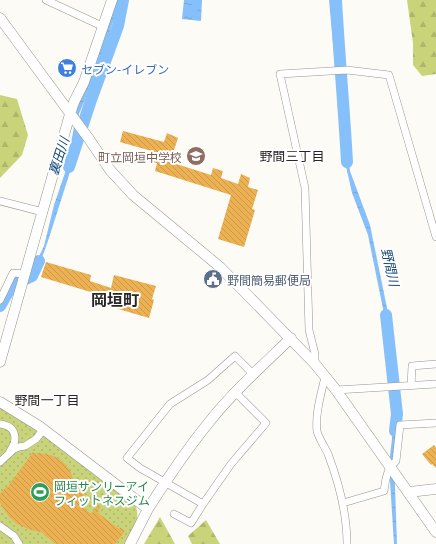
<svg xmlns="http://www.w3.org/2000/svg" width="436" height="544" viewBox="0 0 436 544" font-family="Georgia,'Noto Sans JP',serif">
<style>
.forest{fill:url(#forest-firs)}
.park{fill:url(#park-dots)}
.water{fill:url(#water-ripples)}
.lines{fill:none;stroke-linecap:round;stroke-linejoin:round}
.river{stroke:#86c0fa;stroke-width:12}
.building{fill:url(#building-back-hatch)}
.street-casing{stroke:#96948f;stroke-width:8}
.secondary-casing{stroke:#96948f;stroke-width:11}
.street{stroke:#fff;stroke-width:7}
.secondary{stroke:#fff;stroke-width:10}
.labels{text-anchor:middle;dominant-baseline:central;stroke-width:4;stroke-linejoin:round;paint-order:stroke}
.shop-label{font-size:12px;fill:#366cbe;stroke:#fff;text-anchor:start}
.education-label{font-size:12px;fill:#785e54;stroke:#fff;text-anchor:end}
.service-label{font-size:12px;fill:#4e5e75;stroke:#fff;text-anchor:start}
.leisure-label{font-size:12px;fill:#27864d;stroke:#fff;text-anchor:start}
.neighbourhood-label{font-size:13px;fill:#272624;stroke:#fff}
.water-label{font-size:13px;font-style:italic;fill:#154977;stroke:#fff}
.district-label{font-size:16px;font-weight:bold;fill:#272624;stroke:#fff}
</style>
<defs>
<pattern id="forest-firs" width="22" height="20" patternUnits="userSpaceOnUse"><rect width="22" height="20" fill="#c9d47a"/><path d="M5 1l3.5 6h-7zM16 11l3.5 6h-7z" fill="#adb669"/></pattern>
<pattern id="park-dots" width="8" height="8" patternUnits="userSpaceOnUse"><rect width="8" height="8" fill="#c9d47a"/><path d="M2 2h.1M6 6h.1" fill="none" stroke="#adb669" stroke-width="1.8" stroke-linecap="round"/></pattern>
<pattern id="water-ripples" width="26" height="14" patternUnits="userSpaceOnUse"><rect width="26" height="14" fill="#86c0fa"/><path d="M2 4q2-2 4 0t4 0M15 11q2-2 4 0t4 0" fill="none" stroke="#74a5d6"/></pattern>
<pattern id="building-back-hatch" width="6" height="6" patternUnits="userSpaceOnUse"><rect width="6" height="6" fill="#ebb153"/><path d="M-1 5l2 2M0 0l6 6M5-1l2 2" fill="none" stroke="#ca9848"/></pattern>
</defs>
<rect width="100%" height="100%" fill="#fdfbf5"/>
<path class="forest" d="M407 0H436V74L422 76 413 65V43Z
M0 95 17 99 28 135 22 155 0 178Z
M160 517 175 544H144Z
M206 520 220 544H192L188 536Z"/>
<path class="park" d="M0 407 32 426 134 503C143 518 132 531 125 544H0Z"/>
<path class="water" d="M116 0H120L100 62 79 114 77 136 69 175 49 238 38 269 35 274 19 281 14 286 3 307 0 311V304L11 284 32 271 44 246 54 205 67 167 77 109Z
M184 0H202L201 21 182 19Z
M329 0H333L336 37 340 64 345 137 350 171 370 225 394 342 397 406 394 458 397 544H394L390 481V456L394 421 392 382V361L389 338 368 235 352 193 343 153Z"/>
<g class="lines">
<path class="river" d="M336 0C339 54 344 108 347 162
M69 167 91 100 118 26 123 0
M0 306 12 285 32 276 39 261
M386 315 397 414 395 431"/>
</g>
<path class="building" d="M123 131 164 142 167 133 178 138 170 162 211 175 213 168 223 171 221 178 238 184 241 174 250 178 248 187 258 190 252 209 255 210 244 247 218 239 231 195 155 171 157 163 151 162 155 152 120 142Z
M46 262 91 275 90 281 111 288 114 275 156 286 152 299 154 300 149 318 91 301 94 293 41 277Z
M213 270 221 277 214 285 206 280 208 278 206 276Z
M434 445 436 448V468L432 464 431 465 422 454Z
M33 452 37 455 39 453 51 455 59 459 66 465 71 473 75 484 86 492 78 503 91 514 101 502 98 513 119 529 120 527 125 531 115 544H56L43 534 44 533 28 529 17 524 9 517 0 503V494L6 487 7 488Z"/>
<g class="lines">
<g class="street-casing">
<path id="street" d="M46 0 102 26
M0 201 43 212
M0 300 13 273 25 274
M315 364V354L309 330 305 188 280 74 347 70 389 75 436 237
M325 377C321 394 315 414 317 431 319 439 325 447 328 454 339 483 347 513 347 544
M411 386 412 366 436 364
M336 390 436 384
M0 424C17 426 18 440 10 451
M0 462 14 449 19 447 25 446 36 439 43 430
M343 503 384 491C386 479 386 470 396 461L400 425 436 423
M203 504 140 468 127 458 170 404 208 380 235 356 253 374
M174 514 191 523 203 504 231 464 266 423 236 393
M0 526 14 536 19 544"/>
</g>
<g class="secondary-casing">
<path id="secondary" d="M0 18 89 139 110 170 133 195 220 267 315 364 336 390 436 532
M0 362 70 114 74 102 84 82 112 0
M0 402 39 426 148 509 130 544
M409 492 436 489
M148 509C167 479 187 449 210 421 234 391 263 365 291 338"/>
</g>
<use href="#street" class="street"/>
<use href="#secondary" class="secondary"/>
</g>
<defs>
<g id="supermarket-disc" transform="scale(1)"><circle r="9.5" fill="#3f7fe0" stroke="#fff"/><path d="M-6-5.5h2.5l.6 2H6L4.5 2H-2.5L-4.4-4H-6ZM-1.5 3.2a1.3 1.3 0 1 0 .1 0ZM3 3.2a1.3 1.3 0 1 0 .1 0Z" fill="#fff"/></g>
<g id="school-disc" transform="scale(1)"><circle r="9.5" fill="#8d6e63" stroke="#fff"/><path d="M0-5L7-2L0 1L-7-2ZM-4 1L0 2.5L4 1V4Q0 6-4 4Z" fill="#fff"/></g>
<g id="civic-disc" transform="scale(1)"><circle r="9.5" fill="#5c6f8a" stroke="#fff"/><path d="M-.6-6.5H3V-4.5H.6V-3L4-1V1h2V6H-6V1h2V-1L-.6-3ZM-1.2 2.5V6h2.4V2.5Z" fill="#fff"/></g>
<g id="stadium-disc" transform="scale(1)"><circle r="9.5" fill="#2e9e5b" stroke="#fff"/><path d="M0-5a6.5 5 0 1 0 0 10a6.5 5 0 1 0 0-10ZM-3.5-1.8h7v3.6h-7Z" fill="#fff"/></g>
</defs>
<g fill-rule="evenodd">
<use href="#supermarket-disc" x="67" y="68"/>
<use href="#school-disc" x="196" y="156"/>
<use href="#civic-disc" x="213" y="279"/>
<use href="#stadium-disc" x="40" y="492"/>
</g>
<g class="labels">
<g class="shop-label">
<text x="81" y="68">セブン-イレブン</text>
</g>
<g class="education-label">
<text x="182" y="156">町立岡垣中学校</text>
</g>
<g class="service-label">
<text x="227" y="279">野間簡易郵便局</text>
</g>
<g class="leisure-label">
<text x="54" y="485">岡垣サンリーアイ<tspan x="54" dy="14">フィットネスジム</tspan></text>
</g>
<g class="neighbourhood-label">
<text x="292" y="155">野間三丁目</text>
<text x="47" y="399">野間一丁目</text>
</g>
<g class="water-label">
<text transform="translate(58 156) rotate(-72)">裏田川</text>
<text transform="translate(391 267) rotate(77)">野間川</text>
</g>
<g class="district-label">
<text x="115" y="299">岡垣町</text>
</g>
</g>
</svg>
